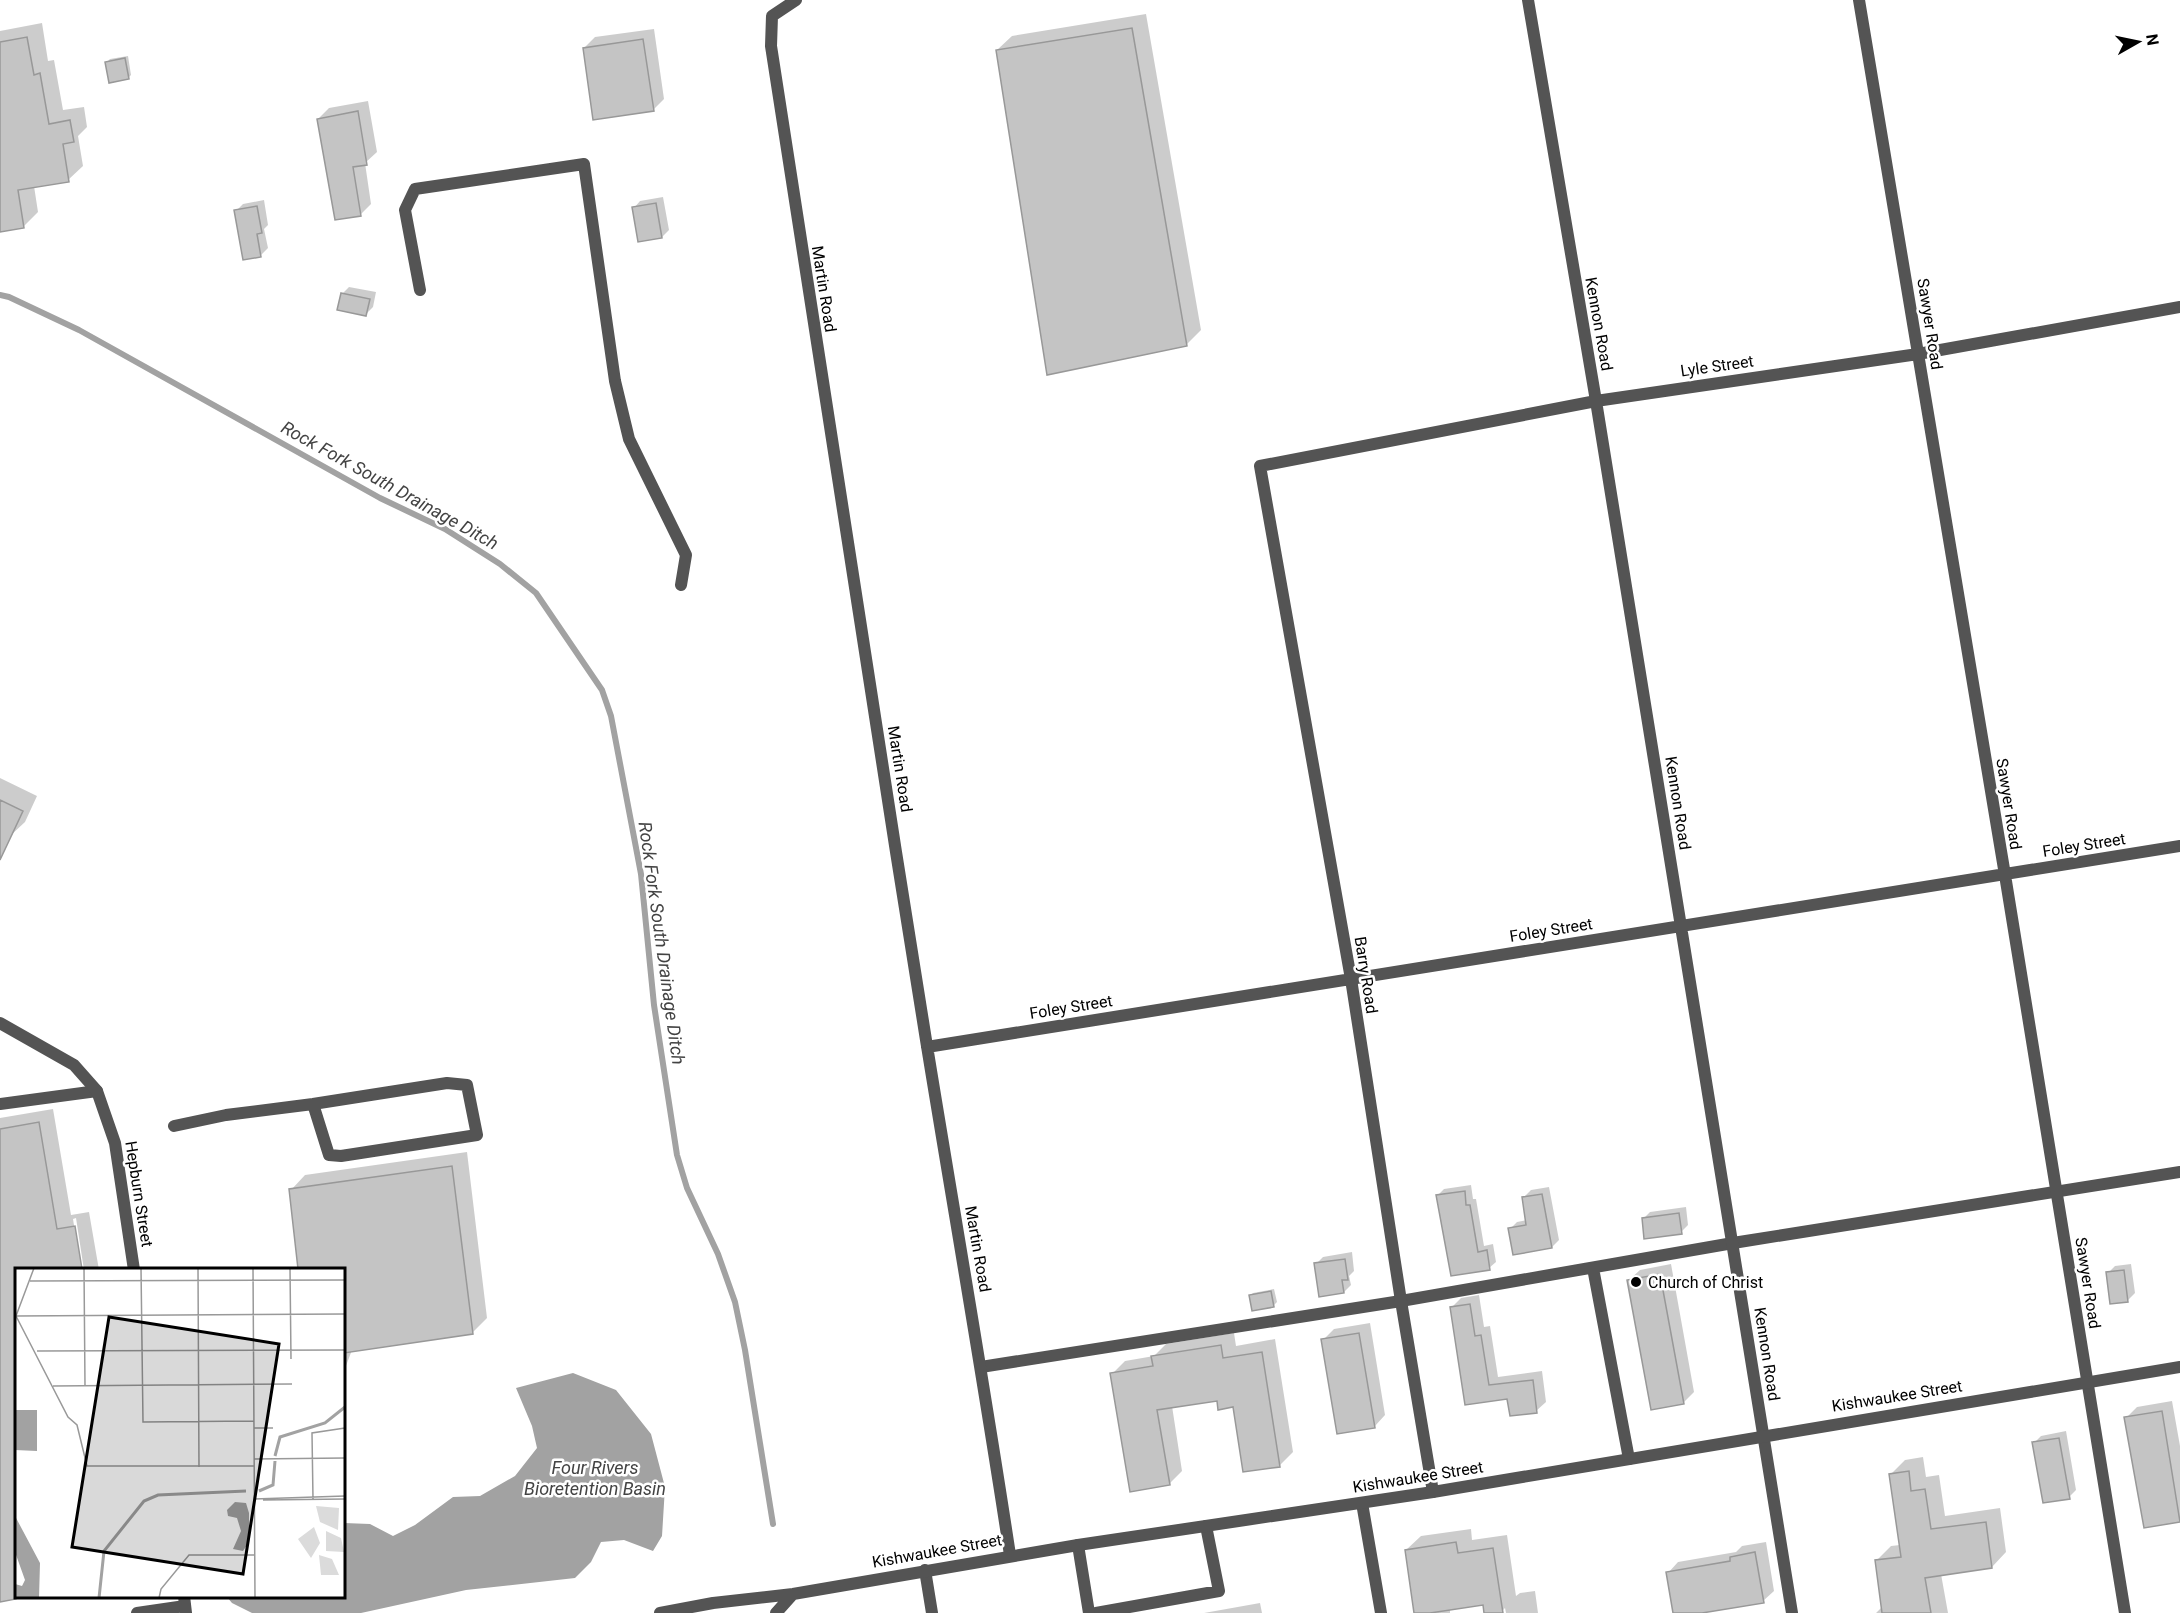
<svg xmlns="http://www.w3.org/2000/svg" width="2180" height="1613" viewBox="0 0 2180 1613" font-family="Roboto,sans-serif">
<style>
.water{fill:#a2a2a2}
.shadow{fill:#0003}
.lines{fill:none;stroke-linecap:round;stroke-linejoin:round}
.stream{stroke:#a2a2a2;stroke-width:6}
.building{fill:#c4c4c4;stroke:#989898;stroke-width:1.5}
.service{stroke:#545454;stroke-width:12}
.minor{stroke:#545454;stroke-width:12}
.tertiary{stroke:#545454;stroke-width:12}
.poi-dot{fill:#000;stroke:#fff;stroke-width:2}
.labels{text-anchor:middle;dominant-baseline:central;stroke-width:5;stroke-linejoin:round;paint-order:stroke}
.street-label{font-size:16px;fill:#000;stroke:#fff}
.poi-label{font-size:16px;fill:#000;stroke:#fff;text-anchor:start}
.water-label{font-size:18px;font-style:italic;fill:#434343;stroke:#fff}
.inset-river{fill:none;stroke:#a2a2a2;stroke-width:3}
.inset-road{fill:none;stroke:#999;stroke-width:1.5}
.view{fill:#000;fill-opacity:0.15;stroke:#000;stroke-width:3}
.inset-edge{fill:none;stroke:#000;stroke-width:3}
</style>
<rect width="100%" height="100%" fill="#fff"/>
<path class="water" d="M573 1373 616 1390 651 1434 665 1487 662 1536 653 1551 624 1540 601 1542 591 1562 575 1578 466 1590 361 1613H252L232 1603 227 1597 344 1596V1523L370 1524 393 1536 415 1525 453 1497 480 1496 515 1476 537 1448 532 1426 516 1388Z"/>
<path class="shadow" d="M1146 14 1201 330 1186 345 997 50 1012 36Z
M42 23 48 61 54 60 63 110 84 107 87 127 78 136 83 166 68 180 34 186 38 212 24 226 0 231V31Z
M654 29 664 99 653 110 584 48 595 37Z
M128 56 131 75 128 78 107 62 110 59Z
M368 101 377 152 365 163 371 204 361 214 318 119 329 108Z
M663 197 669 230 662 237 634 208 640 201Z
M264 200 268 225 264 229 268 248 261 255 236 211 243 204Z
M349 287 376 292 373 307 366 314 342 294Z
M0 778 37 796 25 822 10 836 0 832Z
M53 1109 71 1215 89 1212 99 1270H84L76 1218 73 1219 81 1270H16V1596H21L0 1601V1118Z
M467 1152 487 1318 472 1333 352 1350 344 1371V1270H299L291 1190 305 1175Z
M1471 1185 1473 1199H1476L1484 1246 1493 1244 1496 1262 1489 1268 1437 1196 1444 1189Z
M1549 1187 1559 1240 1552 1247 1510 1229 1517 1222 1527 1220 1524 1197 1531 1190Z
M1686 1207 1688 1225 1681 1232 1643 1219 1650 1212Z
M1352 1252 1354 1271 1349 1276 1351 1285 1344 1292 1316 1264 1323 1257Z
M1671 1264 1694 1392 1683 1403 1629 1280 1640 1270Z
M2131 1264 2135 1293 2128 1300 2108 1273 2115 1266Z
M1274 1289 1277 1302 1274 1305 1250 1296 1253 1293Z
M1479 1295 1484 1327 1490 1326 1498 1377 1542 1371 1546 1402 1536 1411 1509 1397 1466 1404 1452 1307 1461 1298Z
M1370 1323 1385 1415 1375 1426 1323 1340 1334 1329Z
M1234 1333 1236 1346 1275 1339 1293 1452 1280 1465 1234 1406 1218 1399 1172 1406 1182 1471 1169 1484 1112 1374 1125 1361 1154 1356 1166 1344Z
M2172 1401 2180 1446V1520L2145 1526 2126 1418 2137 1407Z
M2066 1431 2076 1490 2069 1497 2034 1443 2041 1436Z
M1923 1457 1926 1477 1939 1475 1945 1516 2000 1508 2006 1552 1992 1567 1941 1574 1948 1613H1876L1883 1606 1876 1561 1891 1546 1900 1545 1890 1475 1905 1460Z
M1471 1529 1472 1540 1507 1535 1516 1596 1520 1593 1535 1591 1538 1613H1506L1505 1608 1502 1611 1485 1613 1484 1604 1450 1609V1613H1416L1406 1550 1421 1536Z
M1766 1542 1774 1591 1763 1601 1693 1613H1674L1668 1573 1678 1562 1736 1552 1742 1546Z
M1260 1603 1262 1613H1204Z"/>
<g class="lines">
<path class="stream" d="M0 295 9 297 79 330 380 498 445 529 500 564 536 593 602 690 611 716 641 874 654 1005 677 1155 687 1188 718 1254 735 1302 745 1350 773 1524"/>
</g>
<path class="building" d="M1132 28 1187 346 1047 375 996 50Z
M27 37 34 75 40 73 49 124 70 120 74 142 63 144 69 182 18 190 24 228 0 232V42Z
M643 39 654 111 593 120 583 48Z
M125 58 129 79 109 83 105 62Z
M358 111 367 165 353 167 361 216 335 220 317 119Z
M656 203 662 238 638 242 632 207Z
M257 206 262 233 257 234 261 257 243 260 234 210Z
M341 293 370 299 366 316 337 310Z
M0 800 23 811 0 860Z
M39 1122 57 1229 75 1226 82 1269H16V1599L0 1602V1129Z
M452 1166 473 1334 344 1353V1269H298L289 1189Z
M1465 1191 1466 1205H1470L1478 1252 1487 1250 1490 1270 1451 1276 1436 1195Z
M1542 1194 1552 1248 1513 1255 1508 1228 1526 1225 1522 1197Z
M1679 1213 1682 1234 1644 1239 1642 1218Z
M1345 1259 1348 1280H1342L1344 1293 1319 1297 1314 1263Z
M2124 1270 2128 1302 2110 1304 2106 1272Z
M1660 1274 1684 1404 1651 1410 1627 1280Z
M1271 1291 1274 1307 1252 1311 1249 1295Z
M1470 1304 1475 1336 1481 1335 1489 1385 1533 1380 1537 1413 1510 1416 1507 1399 1465 1405 1450 1307Z
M1359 1333 1375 1428 1337 1434 1321 1339Z
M1221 1345 1223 1358 1262 1352 1280 1467 1243 1472 1233 1407 1218 1410 1217 1401 1157 1410 1170 1485 1130 1492 1110 1373 1153 1366 1151 1356Z
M2162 1411 2180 1522 2144 1528 2124 1417Z
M2059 1438 2070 1499 2043 1503 2032 1442Z
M1909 1471 1911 1491 1925 1489 1931 1529 1986 1522 1992 1568 1925 1578 1931 1613H1882L1875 1560 1901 1557 1889 1474Z
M1456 1542 1458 1553 1493 1548 1503 1613H1484L1483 1605 1430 1613H1414L1405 1550Z
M1755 1552 1764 1603 1702 1613H1673L1666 1572 1730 1561V1557Z"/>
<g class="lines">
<path class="service" d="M420 290 405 210 415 189 584 164 615 381 629 439 686 555 681 585
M0 1104 97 1091
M174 1126 226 1115 313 1104 447 1083 467 1085 477 1135 341 1156 329 1155 313 1104
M1593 1268 1629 1459
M981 1367 1401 1301 1733 1243 2180 1172
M925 1570 932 1613
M137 1613 185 1606
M1096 1613 1219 1591 1206 1526"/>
<path class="minor" d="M796 0 772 16 771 46C821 378 873 709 926 1040 954 1212 984 1383 1010 1555
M1528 0 1596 401 1792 1613
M1859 0 2005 875 2125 1613
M0 1023 74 1065 97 1091 115 1143 134 1270
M927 1047 2180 846
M1433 1492 1401 1301 1351 979 1260 466 1596 401 1918 354 2180 307
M1362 1503 1381 1613
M1078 1545 1089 1613
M184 1596 186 1613"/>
<path class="tertiary" d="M660 1613 713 1603 793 1594 1078 1545 1433 1492 2180 1367
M776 1613 793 1594"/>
</g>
<circle class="poi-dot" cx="1636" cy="1282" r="6"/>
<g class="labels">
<g class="street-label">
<text transform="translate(824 289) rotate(81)">Martin Road</text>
<text transform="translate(1599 324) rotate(80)">Kennon Road</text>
<text transform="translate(1930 324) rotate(81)">Sawyer Road</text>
<text transform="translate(1717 366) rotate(-8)">Lyle Street</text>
<text transform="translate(900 769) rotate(81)">Martin Road</text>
<text transform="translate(1678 803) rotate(81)">Kennon Road</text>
<text transform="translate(2009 804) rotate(81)">Sawyer Road</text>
<text transform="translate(2084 845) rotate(-9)">Foley Street</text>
<text transform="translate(1551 930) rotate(-9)">Foley Street</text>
<text transform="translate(1366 975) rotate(81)">Barry Road</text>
<text transform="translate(1071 1007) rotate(-9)">Foley Street</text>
<text transform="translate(139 1194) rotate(81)">Hepburn Street</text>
<text transform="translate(978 1249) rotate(80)">Martin Road</text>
<text transform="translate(2088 1283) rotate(81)">Sawyer Road</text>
<text transform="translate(1767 1354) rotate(81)">Kennon Road</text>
<text transform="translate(1897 1396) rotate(-9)">Kishwaukee Street</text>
<text transform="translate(1418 1477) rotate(-9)">Kishwaukee Street</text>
<text transform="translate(937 1551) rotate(-10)">Kishwaukee Street</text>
</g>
<g class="poi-label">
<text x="1648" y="1282">Church of Christ</text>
</g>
<g class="water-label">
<text transform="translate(390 485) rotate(29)">Rock Fork South Drainage Ditch</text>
<text transform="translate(662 943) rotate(82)">Rock Fork South Drainage Ditch</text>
<text x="595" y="1467">Four Rivers<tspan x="595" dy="21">Bioretention Basin</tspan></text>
</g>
</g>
<g transform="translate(15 1268)">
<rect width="330" height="330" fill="#fff"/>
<path d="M301 238 324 240 323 262 305 254ZM299 259 305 275 296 290 283 271ZM311 263 326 270 329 284 311 283ZM304 287 317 291 324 307H306Z" fill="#dbdbdb"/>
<path d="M0 142H22V183L0 182ZM220 234 231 235 234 245V274L228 283 218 281 226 263 222 250 213 248 212 242ZM0 248 25 295 24 330H0V316L7 318 10 312 0 284Z" fill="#a2a2a2"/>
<path class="inset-river" d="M260 188 265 169 310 155 330 139M244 223 258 217 260 193M84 330 89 283 129 233 143 227 231 223"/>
<path class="inset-road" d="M19 0 1 48 53 149 62 157 72 198H239M69 0 70 118M126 0 128 154 239 153M183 0 184 199M238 0 240 330M275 0 276 91M15 13 330 12M1 48 330 46M22 83 330 82M38 118 277 116M239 160H258M239 191 330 190M239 231 330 228M298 231 297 165 330 160M248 232 330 231M144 330 146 321 174 287H240"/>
<path class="view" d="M94 49 264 76 228 306 57 279Z"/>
<rect width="330" height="330" class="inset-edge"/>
</g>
<g transform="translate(2138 42) rotate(81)" stroke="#ffffff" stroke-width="4.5" paint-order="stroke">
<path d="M0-4.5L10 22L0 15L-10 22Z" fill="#000000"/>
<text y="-9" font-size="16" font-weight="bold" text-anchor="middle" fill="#000000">N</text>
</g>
</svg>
